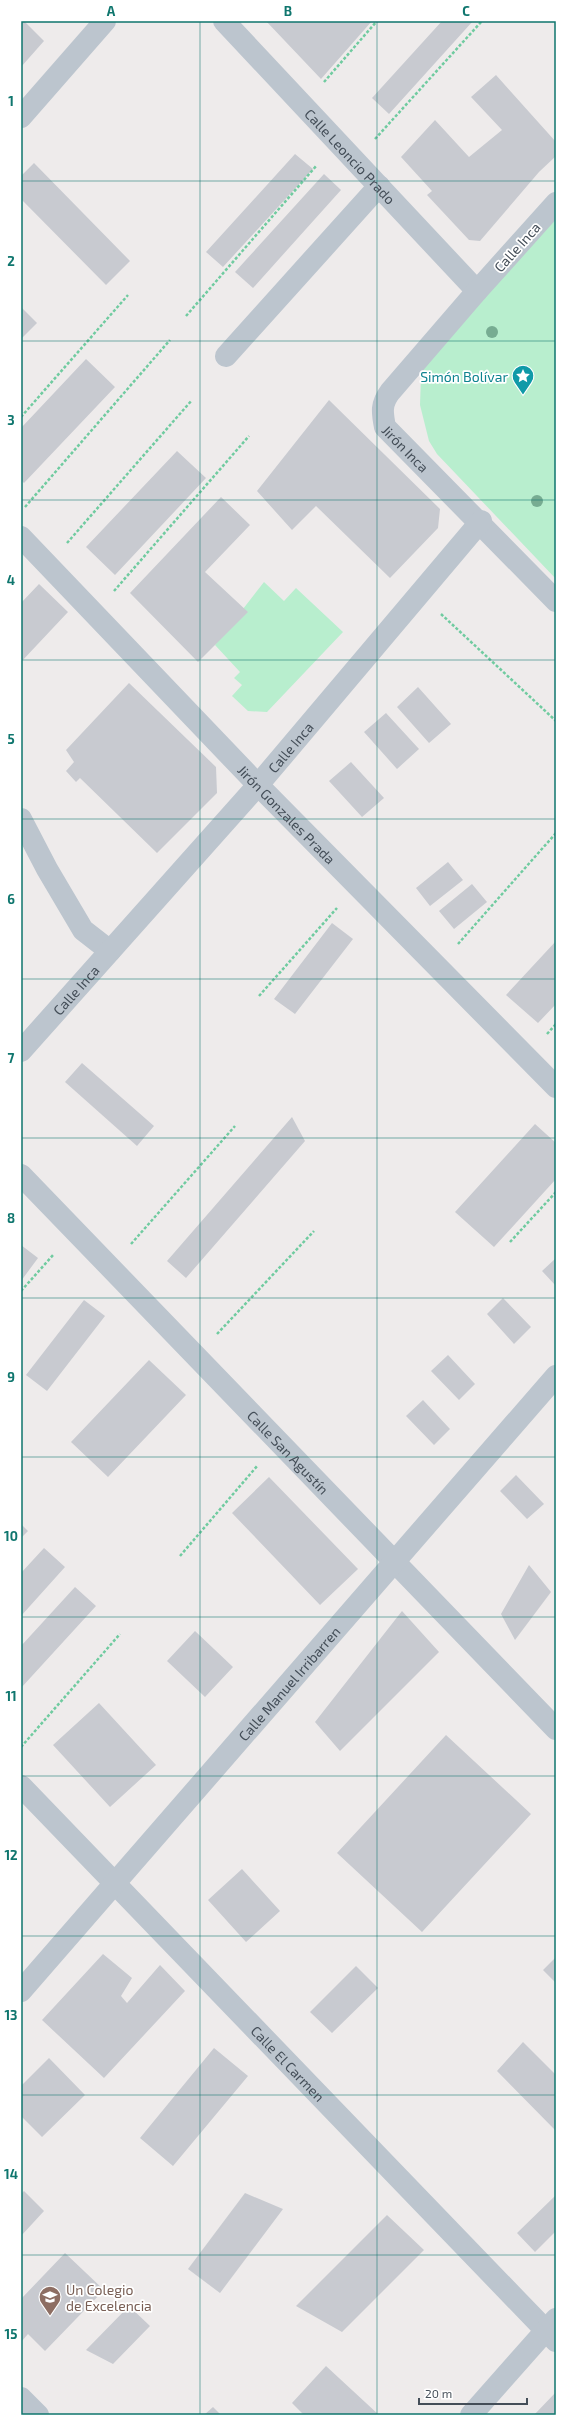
<svg xmlns="http://www.w3.org/2000/svg" width="577" height="2436" viewBox="0 0 577 2436" font-family="'Exo 2',sans-serif">
<style>
.green{fill:#b8eece}
.building{fill:#c8cad0}
.lines{fill:none;stroke-linecap:round;stroke-linejoin:round}
.path{stroke:#70cba0;stroke-width:2.5;stroke-dasharray:3 2;stroke-linecap:butt}
.minor{stroke:#bcc5ce;stroke-width:22}
.tree{fill:#77ac92}
.grid{fill:none;stroke:#0f766e;stroke-width:1;stroke-opacity:0.55}
.labels{text-anchor:middle;dominant-baseline:central;stroke-width:3.5;stroke-linejoin:round;paint-order:stroke}
.street-label{font-size:14px;fill:#444e58;stroke:#fff}
.culture-label{font-size:14px;fill:#0d838f;stroke:#fff;text-anchor:end}
.education-label{font-size:14px;fill:#785e54;stroke:#fff;text-anchor:start}
.neatline{fill:none;stroke:#0f766e;stroke-width:1.5}
.grid-label{font-size:13px;text-anchor:middle;font-weight:bold;fill:#0f766e}
</style>
<rect width="100%" height="100%" fill="#eeebeb"/>
<path class="green" d="M556 216V579L437 454 429 441 420 405 421 376 425 362Z
M264 582 284 601 296 588 343 632 267 712 248 711 232 696 242 685 234 678 240 672 215 645Z"/>
<path class="building" d="M21 21H24L44 41 21 67Z
M266 21H372L321 79Z
M442 21H473L389 114 372 98Z
M496 75 556 142V156L539 172 480 241 469 240 427 195 432 191 401 157 435 120 469 157 502 130 471 97Z
M295 154 313 169 223 267 206 252Z
M34 163 130 261 106 285 21 199V176Z
M324 174 341 190 253 288 235 272Z
M21 307 37 323 21 339Z
M86 359 115 387 24 483 21 480V428Z
M329 400 440 509 438 528 390 578 316 506 292 530 257 491Z
M177 451 206 478 115 575 86 547Z
M221 497 250 525 205 572 248 612 198 662 130 593Z
M39 584 68 612 21 662V603Z
M129 683 216 767 217 793 157 853 80 778 76 782 66 771 74 762 66 750Z
M418 687 451 724 429 743 397 707Z
M386 713 419 749 397 769 364 732Z
M351 762 384 798 362 817 329 781Z
M448 862 463 880 430 906 416 888Z
M472 884 487 902 454 929 439 911Z
M332 923 353 939 295 1014 274 999Z
M556 941V1004L538 1023 506 995Z
M82 1063 154 1126 137 1146 65 1082Z
M292 1117 305 1141 186 1278 167 1261Z
M535 1124 556 1143V1179L494 1247 455 1212Z
M21 1245 38 1258 21 1281Z
M556 1258V1286L542 1271Z
M503 1298 531 1327 514 1344 487 1314Z
M84 1300 105 1316 47 1391 26 1375Z
M448 1355 475 1384 459 1400 431 1371Z
M149 1360 186 1395 108 1477 71 1442Z
M423 1400 450 1429 434 1445 406 1416Z
M516 1475 544 1504 527 1519 500 1491Z
M269 1477 358 1569 320 1605 232 1513Z
M21 1524 28 1531 21 1538Z
M44 1548 65 1567 21 1616V1573Z
M529 1565 551 1592 515 1640 501 1614Z
M75 1587 96 1606 21 1688V1646Z
M402 1611 439 1652 340 1751 315 1722Z
M195 1631 233 1667 205 1697 167 1661Z
M99 1703 156 1765 110 1807 53 1745Z
M446 1735 531 1814 422 1932 337 1853Z
M242 1869 280 1911 246 1942 208 1900Z
M103 1954 132 1978 121 1996 127 2003 160 1965 185 1991 104 2078 42 2020Z
M556 1957V1983L543 1970Z
M356 1966 378 1988 332 2033 310 2012Z
M523 2042 556 2075V2131L497 2071Z
M214 2048 248 2076 173 2166 140 2138Z
M49 2058 85 2095 42 2137 21 2116V2086Z
M24 2191 44 2211 21 2236V2194Z
M245 2193 283 2209 220 2293 188 2269Z
M556 2195V2231L535 2252 517 2233Z
M387 2215 424 2250 342 2332 296 2306Z
M65 2253 104 2290 45 2351 28 2334 21 2342V2299Z
M129 2306 150 2326 113 2364 86 2350Z
M326 2366 379 2415H304L292 2403Z
M556 2392V2415H534Z
M213 2407 221 2415H204Z"/>
<g class="lines">
<path class="path" d="M324 82 377 21
M375 139 482 21
M186 316 317 165
M21 417 128 295
M25 507 170 340
M67 543 192 400
M114 591 249 436
M441 614 556 721
M458 944 556 833
M259 996 337 908
M547 1034 556 1024
M510 1242 556 1192
M131 1244 235 1126
M21 1291 54 1254
M217 1334 314 1231
M180 1556 258 1465
M21 1747 120 1634"/>
<g class="minor">
<path id="s1" d="M224 21 477 291"/>
<path d="M21 117 105 21"/>
<path id="s2" d="M556 203 477 291 390 392C381 404 382 412 385 427L556 601"/>
<path d="M226 356 379 186"/>
<path id="s3" d="M21 537 258 785 556 1087"/>
<path d="M21 819 47 869 83 930 110 951"/>
<path id="s4" d="M21 1051 258 785 481 521"/>
<path id="s5" d="M21 1175 556 1729"/>
<path id="s6" d="M21 1786 556 2341"/>
<path id="s7" d="M21 1991 556 1376"/>
<path d="M21 2398 38 2415"/>
<path d="M471 2415 556 2319"/>
</g>
</g>
<g class="tree">
<circle cx="492" cy="332" r="6"/>
<circle cx="537" cy="501" r="6"/>
</g>
<path class="grid" d="M200 21V2415M377 21V2415M21 181H556M21 341H556M21 500H556M21 660H556M21 819H556M21 979H556M21 1138H556M21 1298H556M21 1457H556M21 1617H556M21 1776H556M21 1936H556M21 2095H556M21 2255H556"/>
<defs>
<g id="sight-pin" transform="scale(1.15)"><path d="M0 17L-7.5 6A9.5 9.5 0 1 1 7.5 6Z" fill="#0f9aa8" stroke="#fff"/><path d="M0-6L1.8-2.2L6-1.7L2.9 1.2L3.7 5.4L0 3.3L-3.7 5.4L-2.9 1.2L-6-1.7L-1.8-2.2Z" fill="#fff"/></g>
<g id="school-pin" transform="scale(1.15)"><path d="M0 17L-7.5 6A9.5 9.5 0 1 1 7.5 6Z" fill="#8d6e63" stroke="#fff"/><path d="M0-5L7-2L0 1L-7-2ZM-4 1L0 2.5L4 1V4Q0 6-4 4Z" fill="#fff"/></g>
</defs>
<g fill-rule="evenodd">
<use href="#sight-pin" x="523" y="376"/>
<use href="#school-pin" x="50" y="2297"/>
</g>
<g class="labels">
<g class="street-label">
<text stroke="none"><textPath href="#s1" startOffset="185">Calle Leoncio Prado</textPath></text>
<text transform="translate(517 247) rotate(-48)">Calle Inca</text>
<text stroke="none"><textPath href="#s2" startOffset="318">Jirón Inca</textPath></text>
<text stroke="none"><textPath href="#s4" startOffset="406">Calle Inca</textPath></text>
<text stroke="none"><textPath href="#s3" startOffset="384">Jirón Gonzales Prada</textPath></text>
<text stroke="none"><textPath href="#s4" startOffset="82">Calle Inca</textPath></text>
<text stroke="none"><textPath href="#s5" startOffset="385">Calle San Agustín</textPath></text>
<text stroke="none"><textPath href="#s7" startOffset="408">Calle Manuel Irribarren</textPath></text>
<text stroke="none"><textPath href="#s6" startOffset="385">Calle El Carmen</textPath></text>
</g>
<g class="culture-label">
<text x="508" y="376">Simón Bolívar</text>
</g>
<g class="education-label">
<text x="66" y="2289">Un Colegio<tspan x="66" dy="16">de Excelencia</tspan></text>
</g>
</g>
<rect width="577" height="2436" fill="none" stroke="#ffffff" stroke-width="44"/>
<path d="M419 2398v6h108v-6" fill="none" stroke="#444e58" stroke-width="2"/>
<text x="425" y="2398" font-size="12" fill="#444e58" stroke="#ffffff" stroke-width="3" paint-order="stroke">20 m</text>
<rect x="22" y="22" width="533" height="2392" class="neatline"/>
<g class="grid-label">
<text x="111" y="16">A</text>
<text x="288" y="16">B</text>
<text x="466" y="16">C</text>
<text x="11" y="106">1</text>
<text x="11" y="266">2</text>
<text x="11" y="425">3</text>
<text x="11" y="585">4</text>
<text x="11" y="744">5</text>
<text x="11" y="904">6</text>
<text x="11" y="1063">7</text>
<text x="11" y="1223">8</text>
<text x="11" y="1382">9</text>
<text x="11" y="1541">10</text>
<text x="11" y="1701">11</text>
<text x="11" y="1860">12</text>
<text x="11" y="2020">13</text>
<text x="11" y="2179">14</text>
<text x="11" y="2339">15</text>
</g>
</svg>
